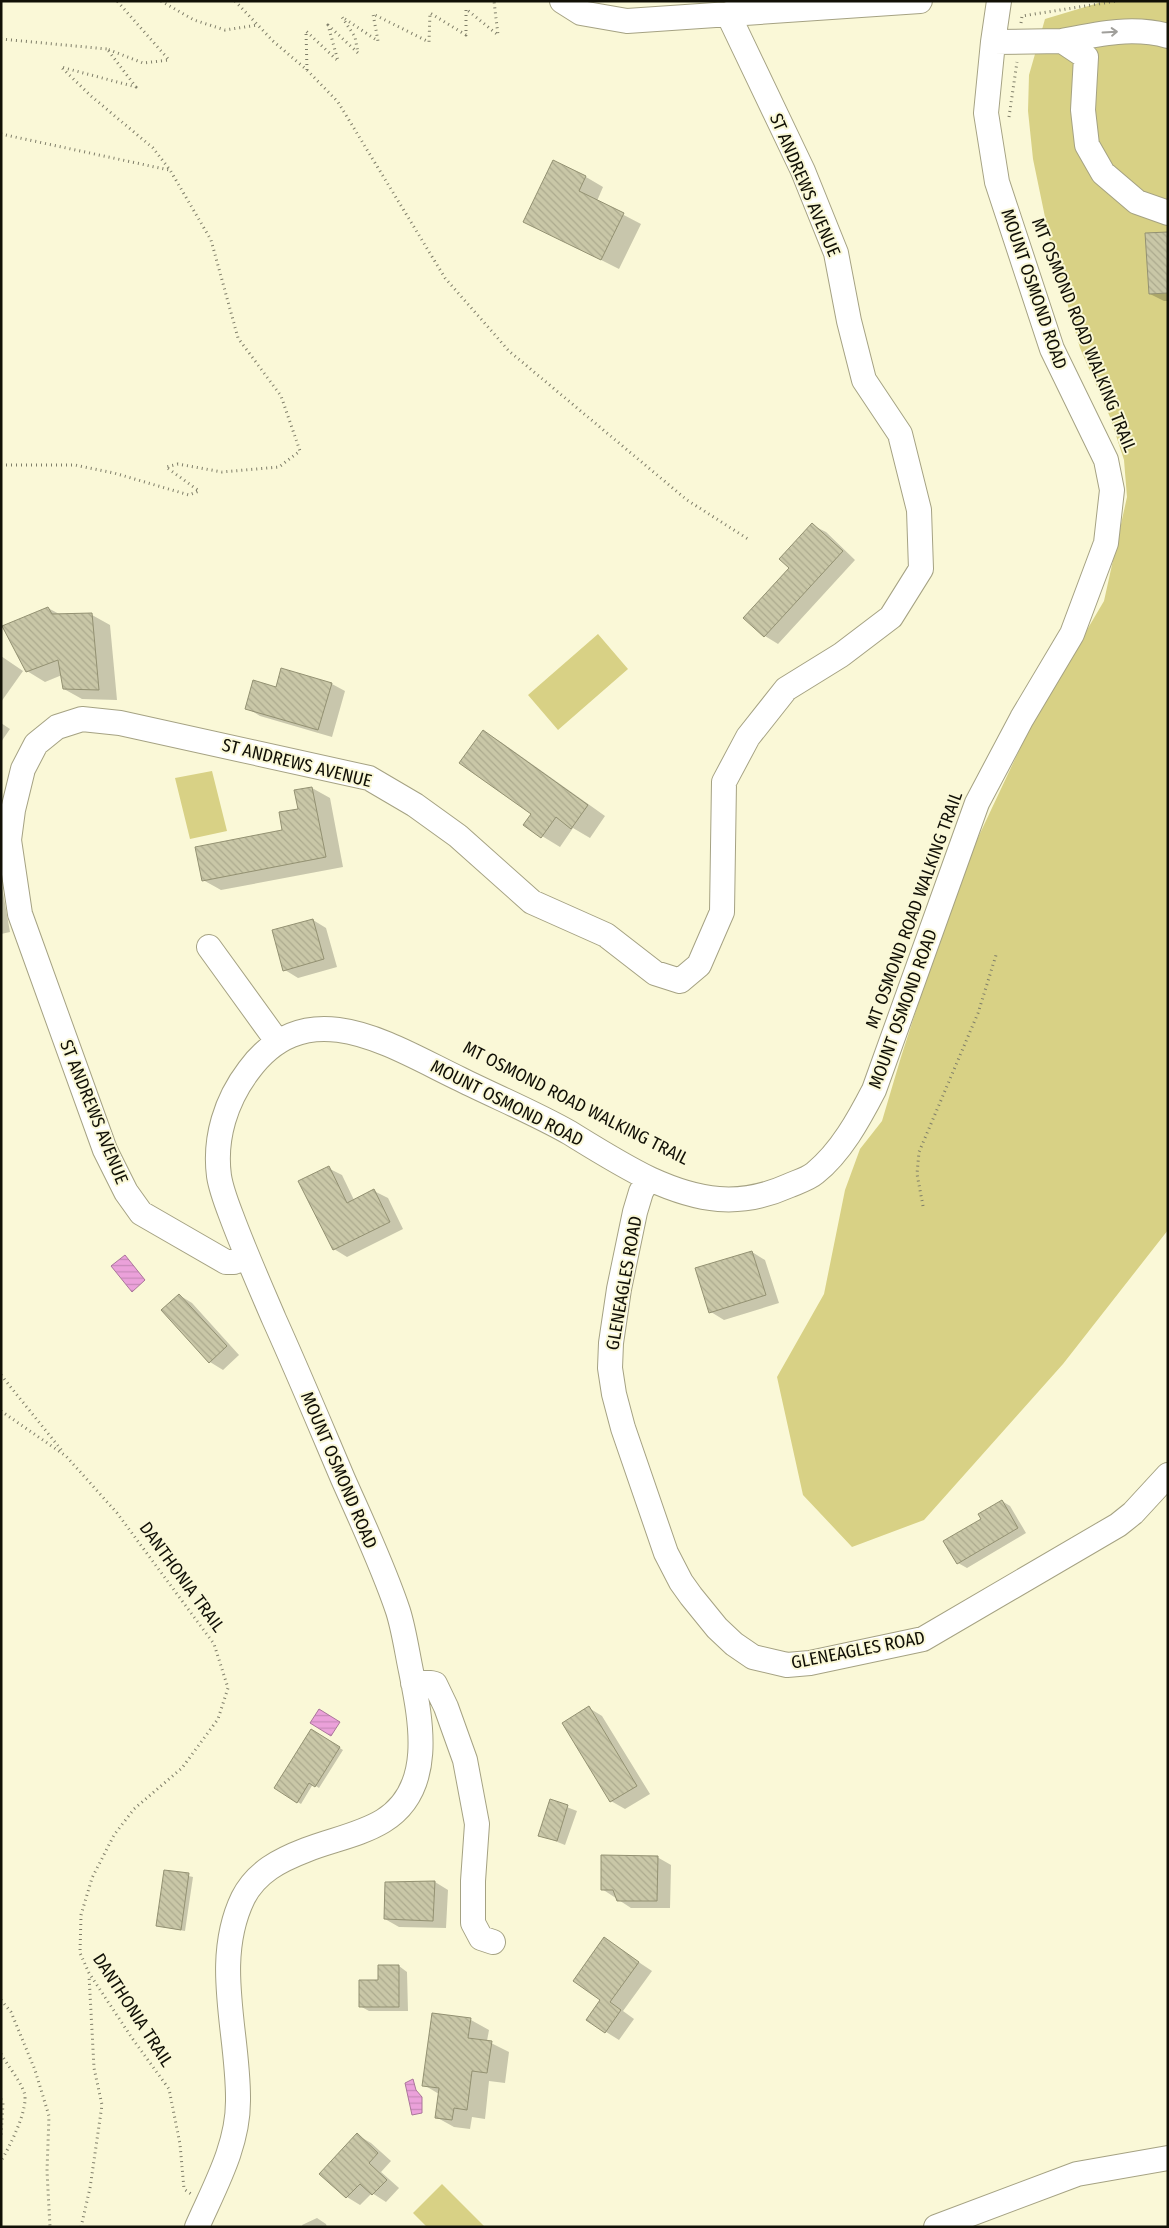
<svg xmlns="http://www.w3.org/2000/svg" width="1169" height="2228" viewBox="0 0 1169 2228" font-family="'Fira Sans Condensed',sans-serif">
<style>
.green{fill:#d8d185}
.water{fill:url(#water-rules);stroke:#aa769a}
.shadow{fill:#0003}
.building{fill:url(#building-back-hatch);stroke:#939172}
.lines{fill:none;stroke-linecap:round;stroke-linejoin:round}
.minor-casing{stroke:#a5a283;stroke-width:26}
.path{stroke:#7f7e69;stroke-width:3;stroke-dasharray:1 4;stroke-linecap:butt}
.minor{stroke:#fff;stroke-width:24}
.oneway{stroke:#a09f9b}
.labels{text-anchor:middle;dominant-baseline:central;stroke-width:4;stroke-linejoin:round;paint-order:stroke}
.street-label{font-size:18px;fill:#111006;stroke:#faf8d7}
</style>
<defs>
<pattern id="water-rules" width="6" height="5" patternUnits="userSpaceOnUse" patternTransform="scale(1.25)"><rect width="6" height="5" fill="#eba1da"/><path d="M0 2.5h6" fill="none" stroke="#c88aba"/></pattern>
<pattern id="building-back-hatch" width="6" height="6" patternUnits="userSpaceOnUse" patternTransform="scale(1.25)"><rect width="6" height="6" fill="#c9c7a7"/><path d="M-1 5l2 2M0 0l6 6M5-1l2 2" fill="none" stroke="#acaa8e"/></pattern>
</defs>
<rect width="100%" height="100%" fill="#faf8d7"/>
<path class="green" d="M1105 1H1168V1230L1063 1364 924 1520 852 1547 803 1495 777 1377 824 1294 845 1190 860 1149 882 1121 901 1057 959 878 1032 723 1104 601 1127 497 1124 460 1110 417 1080 348 1051 246 1033 159 1028 111 1029 75 1045 19Z
M598 634 628 669 558 730 528 695Z
M212 771 227 831 190 839 175 778Z
M442 2184 485 2227H427L413 2213Z"/>
<path class="water" d="M125 1255 145 1280 132 1292 111 1266Z
M319 1709 340 1722 331 1736 310 1723Z
M413 2079 416 2090 422 2097V2113L412 2115 405 2083Z"/>
<path class="shadow" d="M586 177 603 187 597 201 641 224 619 269 524 221Z
M1168 233V301H1164L1150 294Z
M812 525 826 532 855 560 778 644 765 636 791 568Z
M48 608 61 615H92L110 625 117 700 82 699 64 689 62 675 45 682 27 671Z
M1 656 23 671 1 702Z
M332 684 345 691 332 737 260 716 247 708 276 689Z
M1 723 10 729 1 742Z
M483 731 501 742 605 816 590 838 573 828 560 847 542 836 532 814Z
M312 788 330 798 343 867 221 890 203 880 284 831Z
M1 881 10 932 1 934Z
M313 920 326 928 337 967 298 978 285 970Z
M328 1168 342 1175 354 1200 374 1191 388 1198 403 1229 347 1257 334 1249Z
M752 1252 765 1260 779 1303 724 1320 711 1312Z
M179 1295 192 1303 239 1355 223 1370 210 1362Z
M1002 1501 1010 1506 1026 1533 967 1568 958 1563 983 1519Z
M589 1708 602 1716 650 1794 625 1809 611 1801 563 1723Z
M312 1731 343 1750 319 1788 313 1784 301 1804 276 1788Z
M551 1801 577 1811 565 1845 540 1835Z
M657 1857 671 1865 670 1908H631L602 1889Z
M165 1871 193 1877 185 1931 157 1926Z
M435 1882 448 1890 446 1928 399 1927 385 1919Z
M604 1939 652 1971 623 2011 634 2019 619 2040 587 2020 602 2000Z
M399 1966 407 1972 408 2011H369L360 2006 379 1981Z
M471 2020 489 2030 487 2041 509 2052 505 2083 489 2081 485 2119 472 2117 470 2129 454 2127 436 2117 439 2094 424 2085Z
M357 2135 371 2143 391 2161 381 2172 399 2188 386 2202 372 2193 360 2205 347 2197 321 2174Z
M317 2218 326 2224 327 2227H303L302 2225Z"/>
<path class="building" d="M553 160 586 176 579 191 624 213 601 260 523 222Z
M1168 232V293L1149 294 1145 233Z
M812 523 843 551 764 637 743 618 789 568 779 559Z
M48 607 52 614 92 613 99 690 63 689 58 660 26 672 2 626Z
M281 668 332 683 318 730 245 709 253 680 276 687Z
M483 730 588 805 571 829 556 817 541 838 523 825 531 814 459 763Z
M312 787 326 857 202 881 195 847 282 830 279 812 298 809 294 790Z
M313 919 324 959 283 971 272 930Z
M329 1166 347 1203 374 1189 390 1222 333 1250 298 1181Z
M752 1251 766 1295 709 1313 695 1268Z
M179 1294 227 1346 209 1363 161 1310Z
M1002 1500 1018 1528 957 1564 943 1541 981 1519 978 1514Z
M589 1706 637 1786 610 1802 562 1723Z
M311 1729 340 1747 315 1787 309 1783 297 1803 274 1788Z
M550 1799 568 1805 557 1841 538 1836Z
M601 1855 658 1856 657 1901H617L613 1890H601Z
M164 1870 189 1873 181 1930 156 1926Z
M435 1881 433 1921 384 1919 385 1882Z
M604 1937 639 1962 610 2002 621 2010 605 2033 586 2020 600 2000 573 1981Z
M378 1965H399V2007H359V1980H378Z
M432 2013 471 2018 468 2038 492 2041 487 2073 472 2071 467 2110 454 2108 452 2120 435 2118 439 2088 422 2086Z
M357 2133 378 2153 369 2163 387 2180 372 2195 360 2184 346 2198 319 2174Z"/>
<g class="lines">
<g class="minor-casing">
<path id="minor" d="M562 1 581 13 627 21 920 1
M1062 41C1097 34 1133 26 1168 36
M993 42 1062 41 1086 57 1083 110 1087 145 1103 173 1137 202 1168 213
M209 947 277 1041
M648 1179 641 1192 635 1212 619 1289 611 1343 610 1368 614 1394 623 1428 666 1553 681 1582 691 1596 717 1628 734 1644 753 1657 787 1665 810 1663 923 1639 1118 1525 1133 1513 1168 1475
M247 1256 234 1262H226L141 1213 126 1192 105 1150 20 914 9 840 13 810 23 769 36 744 57 727 82 719 120 723 369 778 415 805 458 836 532 902 606 935 655 973 680 981 699 965 722 912 724 782 748 737 786 689 841 655 891 617 921 569 919 510 900 434 864 380 849 321 836 253 803 171 728 14
M413 1683H431L435 1684 446 1707 465 1760 477 1824 473 1881V1923L481 1938 493 1942
M197 2227C215 2186 238 2146 238 2101 239 2034 212 1962 243 1898 256 1872 280 1860 306 1850 331 1840 360 1835 383 1821 435 1789 421 1721 411 1671 407 1652 404 1630 398 1611 383 1566 362 1522 343 1479 320 1425 298 1372 274 1319 259 1284 244 1250 231 1215 226 1202 221 1189 219 1176 214 1138 226 1100 249 1070 308 990 391 1046 460 1079 496 1097 535 1113 570 1133 596 1149 623 1166 650 1179 698 1201 739 1208 788 1186 797 1182 808 1179 815 1173 841 1152 859 1119 874 1090L977 803 1022 718 1072 634 1106 543 1112 490 1106 460 1052 349 997 182 986 113 993 42 999 1
M936 2227 1077 2174 1168 2158"/>
</g>
<path class="path" d="M161 1 194 20 225 30 258 25
M235 1 273 41 307 70 338 102 445 278 509 351 687 500 748 539
M1021 23 1022 16 1117 1
M1 39 107 49
M307 70 306 31 338 61 328 25 358 53 355 37 342 17 378 41 373 14 429 42 430 13 466 35V9L498 35 494 1
M1009 117 1017 62
M1 134 169 170
M1 465H75L114 473 189 495 199 491 166 467 178 464 222 472 279 467 300 451 281 396 238 338 211 240 170 170 153 148 91 96 61 67 136 87 107 49 143 63 169 60 117 1
M923 1206 917 1174 919 1152 978 1013 997 952
M1 1375 63 1452
M1 1411 66 1456 117 1513 214 1644 228 1688 218 1719 182 1768 134 1809 114 1835 92 1878 81 1915 80 1953 89 1973 132 2038 169 2089 180 2144 184 2189 191 2194
M1 2000 11 2012 35 2070 49 2116 47 2171 50 2227
M1 2054C8 2066 19 2079 24 2092 30 2107 9 2148 1 2161
M1 2099 3 2103 1 2137
M81 2227 90 2188 102 2105 94 2068 89 1975"/>
<use href="#minor" class="minor"/>
</g>
<defs><path id="oneway-shaft" d="M-6 0H5M1.5-3L5.5 0L1.5 3" fill="none" stroke-width="1.6" stroke-linecap="round" stroke-linejoin="round" transform="scale(1.25)"/></defs>
<use class="oneway" href="#oneway-shaft" transform="translate(1110 32) rotate(-3)"/>
<g class="labels">
<g class="street-label">
<text transform="translate(805 185) rotate(67)">ST ANDREWS AVENUE</text>
<text transform="translate(1034 289) rotate(71)">MOUNT OSMOND ROAD</text>
<text transform="translate(1084 335) rotate(68)">MT OSMOND ROAD WALKING TRAIL</text>
<text transform="translate(297 763) rotate(14)">ST ANDREWS AVENUE</text>
<text transform="translate(914 910) rotate(-70)">MT OSMOND ROAD WALKING TRAIL</text>
<text transform="translate(903 1009) rotate(-70)">MOUNT OSMOND ROAD</text>
<text transform="translate(507 1103) rotate(27)">MOUNT OSMOND ROAD</text>
<text transform="translate(576 1103) rotate(27)">MT OSMOND ROAD WALKING TRAIL</text>
<text transform="translate(94 1112) rotate(68)">ST ANDREWS AVENUE</text>
<text transform="translate(624 1283) rotate(-80)">GLENEAGLES ROAD</text>
<text transform="translate(339 1470) rotate(67)">MOUNT OSMOND ROAD</text>
<text transform="translate(182 1577) rotate(54)">DANTHONIA TRAIL</text>
<text transform="translate(858 1650) rotate(-11)">GLENEAGLES ROAD</text>
<text transform="translate(133 2010) rotate(57)">DANTHONIA TRAIL</text>
</g>
</g>
<rect width="1169" height="2228" fill="none" stroke="#111006" stroke-width="5"/>
</svg>
